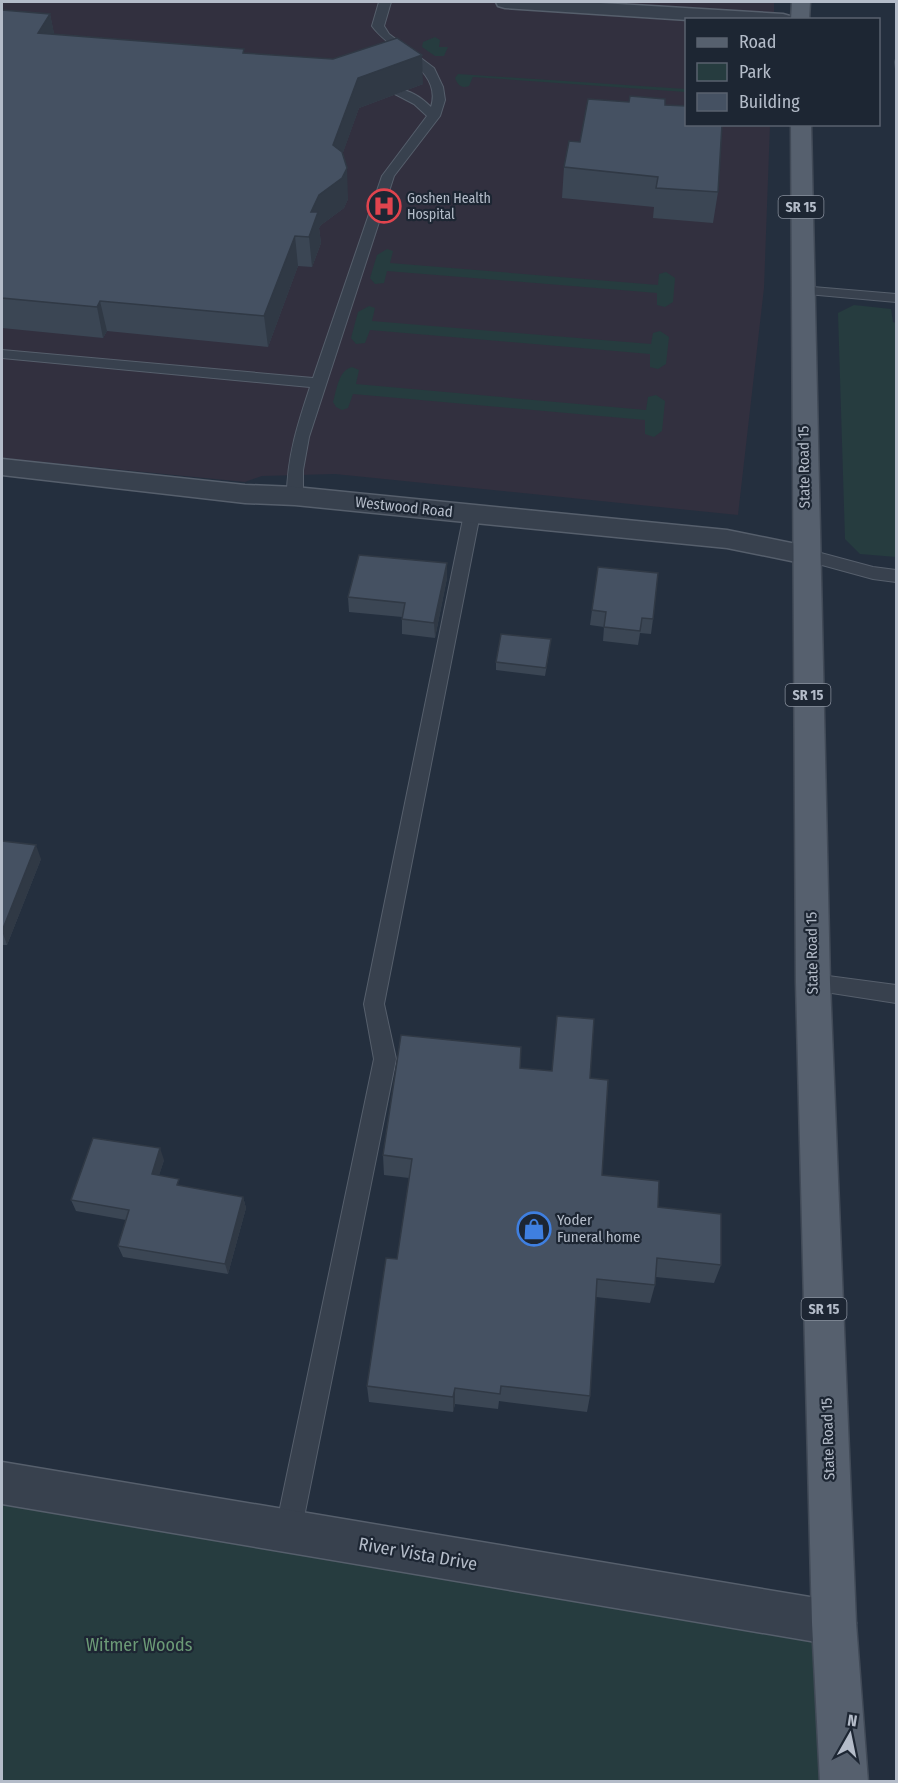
<svg xmlns="http://www.w3.org/2000/svg" width="898" height="1783" viewBox="0 0 898 1783" font-family="'Fira Sans Condensed',sans-serif">
<style>
.medical{fill:#32303f}
.green{fill:#263c3f}
.lines{fill:none;stroke-linecap:round;stroke-linejoin:round}
.service-casing{stroke:#565f6c;stroke-width:2}
.minor-casing{stroke:#565f6c;stroke-width:3}
.primary-casing{stroke:#414a57;stroke-width:3}
.service{fill:#38414e;fill-rule:evenodd}
.minor{fill:#38414e;fill-rule:evenodd}
.primary{fill:#56606e;fill-rule:evenodd}
.wall{fill:#3b4654}
.shaded-wall{fill:#303945}
.building{fill:#455162;stroke:#303945;stroke-width:1.5}
.labels{text-anchor:middle;dominant-baseline:central;stroke-width:4.5;stroke-linejoin:round;paint-order:stroke}
.far-poi-label{font-size:14px;fill:#b4bcc9;stroke:#1d2633;text-anchor:start}
.shield{fill:#1d2633;stroke:#878f9c;stroke-width:1.5}
.shield-label{font-size:14px;font-weight:bold;fill:#b4bcc9}
.street-label{font-size:15px;fill:#b4bcc9;stroke:#1d2633}
.poi-label{font-size:15px;fill:#b4bcc9;stroke:#1d2633;text-anchor:start}
.near-street-label{font-size:18px;fill:#b4bcc9;stroke:#1d2633}
.near-park-label{font-size:18px;fill:#6b9a76;stroke:#1d2633}
</style>
<rect width="100%" height="100%" fill="#242f3e"/>
<path class="medical" d="M2 2H774V19L686 20V124L770 125 764 288 738 515 335 474 262 476 245 482 2 458Z"/>
<path class="green" d="M435 37 440 40 439 47H448L444 56H435L422 47 423 42Z
M458 74 686 89V92L473 77 469 86C461 89 458 85 455 78Z
M387 249 393 251 390 263 658 285 659 274 666 272 675 278 673 302 665 307 657 305V293L387 271 384 283 375 284 370 278 377 255Z
M854 305 891 309 893 322 896 323V557L860 554 845 539 838 313Z
M369 306 375 308 372 321 651 344 653 333 660 331 669 337 666 364 658 369 650 367V354L370 330 365 343 356 344 351 338 358 312Z
M352 367 359 370 356 384 646 410 648 397 656 395 665 401 662 431 654 437 645 434V420L353 394 348 408 342 410 336 407 333 402C337 389 338 371 352 367Z
M2 1483 834 1623 844 1781H2Z"/>
<g class="lines">
<g class="service-casing">
<path id="service" d="M379 2H391L384 26 389 34 434 68 443 87 445 100 440 116 394 176 309 437 303 470V496L301 500H289L287 496C287 457 298 423 310 387L2 358V350L313 378 382 176 427 116 414 104 393 93 395 90C408 88 422 98 431 107 443 69 390 52 372 26Z
M801 286 896 294V302L796 293 794 290 796 287Z
M472 509 478 510 480 514 384 1004 396 1059 301 1532 297 1541 288 1545 279 1541 275 1532 374 1059 364 1004 464 514 466 510Z
M806 549 873 567 896 570V582L873 579 800 559 798 555 800 551Z
M813 974 896 985V1003L806 989 803 983 806 977Z"/>
</g>
<g class="minor-casing">
<path id="minor" d="M496 2H584L783 14 790 16 792 20H688L505 8 498 6Z
M2 459 245 485 295 487 727 530 806 546 816 548 820 555 816 562 806 564 727 548 295 505 245 503 2 475Z
M2 1462 834 1601 850 1607 856 1623 850 1639 834 1645 2 1504Z"/>
</g>
<g class="primary-casing">
<path id="primary" d="M792 2H810L809 20H791Z
M791 124H811L830 983 856 1623 868 1782H820L812 1623 796 983Z"/>
</g>
<use href="#service" class="service"/>
<use href="#minor" class="minor"/>
<use href="#primary" class="primary"/>
</g>
<path class="wall" d="M2 10 50 14 54 34 244 49V53L423 84 359 108 342 155 348 199 344 208 321 225 319 228 321 243 312 267 298 266 268 347 107 331 103 338 2 328Z
M897 52V83L894 62Z
M665 105 718 192 713 223 653 218 654 207 562 198 564 167 580 142Z
M447 563V578L435 638 402 634V617L349 612 348 597Z
M592 610 653 619 651 634 640 633 638 645 603 641 604 627 590 625Z
M550 647 545 676 496 670V662Z
M2 841 41 859 7 945H2Z
M557 1016 590 1078 602 1175 658 1207 721 1265 714 1283 656 1277 655 1285 650 1303 596 1297 590 1396 587 1412 499 1401 498 1409 455 1404 453 1412 369 1402 367 1386 397 1259 409 1178 384 1175 383 1155 520 1068 552 1071Z
M164 1160 159 1175 181 1186 243 1197 246 1208 228 1274 123 1257 118 1246 126 1220 76 1211 71 1200Z"/>
<path class="shaded-wall" d="M50 14 56 43 38 33Z
M422 55 423 84 359 108 335 175 333 145 358 78Z
M347 168 348 199 344 208 321 225 319 228 321 243 312 267 309 237 311 212 319 195Z
M295 236 298 266 268 347 264 316Z
M100 301 107 331 103 338 97 307Z
M447 563V578L435 638 434 623Z
M36 845 41 859 7 945 2 931Z
M160 1148 164 1160 156 1185 152 1174Z
M243 1197 246 1208 228 1274 225 1264Z
M455 1388V1404L453 1412V1397Z"/>
<path class="building" d="M2 10 50 14 38 33 244 49 243 53 333 59 397 38 422 55 358 78 333 145 342 152 347 168 342 178 319 195 311 212H318L309 237 295 236 264 316 100 301 97 307 2 298Z
M630 96 665 99V105L687 106V124H722L718 192 656 188 658 177 564 167 569 141 580 142 588 99 629 102Z
M359 555 447 563 434 623 402 619 405 603 348 597Z
M598 567 658 573 653 619 642 618 640 631 604 627 606 612 592 610Z
M501 634 551 639 546 668 496 662Z
M2 841 36 845 2 931Z
M557 1016 594 1019 590 1078 608 1080 602 1175 659 1181 658 1207 721 1214V1265L657 1258 655 1285 597 1279 590 1396 501 1386 500 1394 455 1388 453 1397 367 1386 386 1258 397 1259 412 1159 383 1155 401 1035 521 1047 520 1068 552 1071Z
M93 1138 160 1148 152 1174 179 1179 177 1185 243 1197 225 1264 118 1246 129 1210 71 1200Z"/>
<defs>
<g id="hospital-ring" transform="scale(1.725)"><circle r="9.5" fill="#1d2633" stroke="#e0444e" stroke-width="1.5"/><path d="M-5-5h3v3.5h4V-5h3V5h-3V1.5h-4V5h-3Z" fill="#e0444e"/></g>
<g id="shop-ring" transform="scale(1.725)"><circle r="9.5" fill="#1d2633" stroke="#3f7fe0" stroke-width="1.5"/><path d="M-5-2.5h2.3a2.7 3.5 0 0 1 5.4 0H5L5.5 6h-11ZM-1.5-2.5h3a1.5 2.3 0 0 0-3 0Z" fill="#3f7fe0"/></g>
</defs>
<g fill-rule="evenodd">
<use href="#hospital-ring" x="384" y="206"/>
<use href="#shop-ring" x="534" y="1229"/>
</g>
<g class="labels">
<g class="far-poi-label">
<text x="407" y="198">Goshen Health<tspan x="407" dy="16">Hospital</tspan></text>
</g>
<g class="shield">
<rect x="778.5" y="196" width="45" height="22" rx="4.5"/>
<rect x="785.5" y="684" width="45" height="22" rx="4.5"/>
<rect x="801.5" y="1298" width="45" height="22" rx="4.5"/>
</g>
<g class="shield-label">
<text x="801" y="207">SR 15</text>
<text x="808" y="695">SR 15</text>
<text x="824" y="1309">SR 15</text>
</g>
<g class="street-label">
<text transform="translate(804 467) rotate(-91)">State Road 15</text>
<text transform="translate(404 507) rotate(6)">Westwood Road</text>
<text transform="translate(812 953) rotate(-91)">State Road 15</text>
<text transform="translate(828 1439) rotate(-92)">State Road 15</text>
</g>
<g class="poi-label">
<text x="557" y="1220">Yoder<tspan x="557" dy="17">Funeral home</tspan></text>
</g>
<g class="near-street-label">
<text transform="translate(418 1554) rotate(10)">River Vista Drive</text>
</g>
<g class="near-park-label">
<text x="139" y="1645">Witmer Woods</text>
</g>
</g>
<rect width="898" height="1783" fill="none" stroke="#b4bcc9" stroke-width="6"/>
<rect x="685" y="18" width="195" height="108" fill="#1d2633" stroke="#59626f" stroke-width="1.5"/>
<rect x="697" y="38" width="30" height="9" fill="#56606e" stroke="#59626f" stroke-width="1.5"/>
<text x="739" y="48" font-size="18" fill="#b4bcc9">Road</text>
<rect x="697" y="63" width="30" height="18" fill="#263c3f" stroke="#59626f" stroke-width="1.5"/>
<text x="739" y="78" font-size="18" fill="#b4bcc9">Park</text>
<rect x="697" y="93" width="30" height="18" fill="#455162" stroke="#59626f" stroke-width="1.5"/>
<text x="739" y="108" font-size="18" fill="#b4bcc9">Building</text>
<g transform="translate(850 1735) rotate(9)" stroke="#1d2633" stroke-width="4.5" paint-order="stroke">
<path d="M0-4.5L10 22L0 15L-10 22Z" fill="#b4bcc9"/>
<text y="-9" font-size="16" font-weight="bold" text-anchor="middle" fill="#b4bcc9">N</text>
</g>
</svg>
